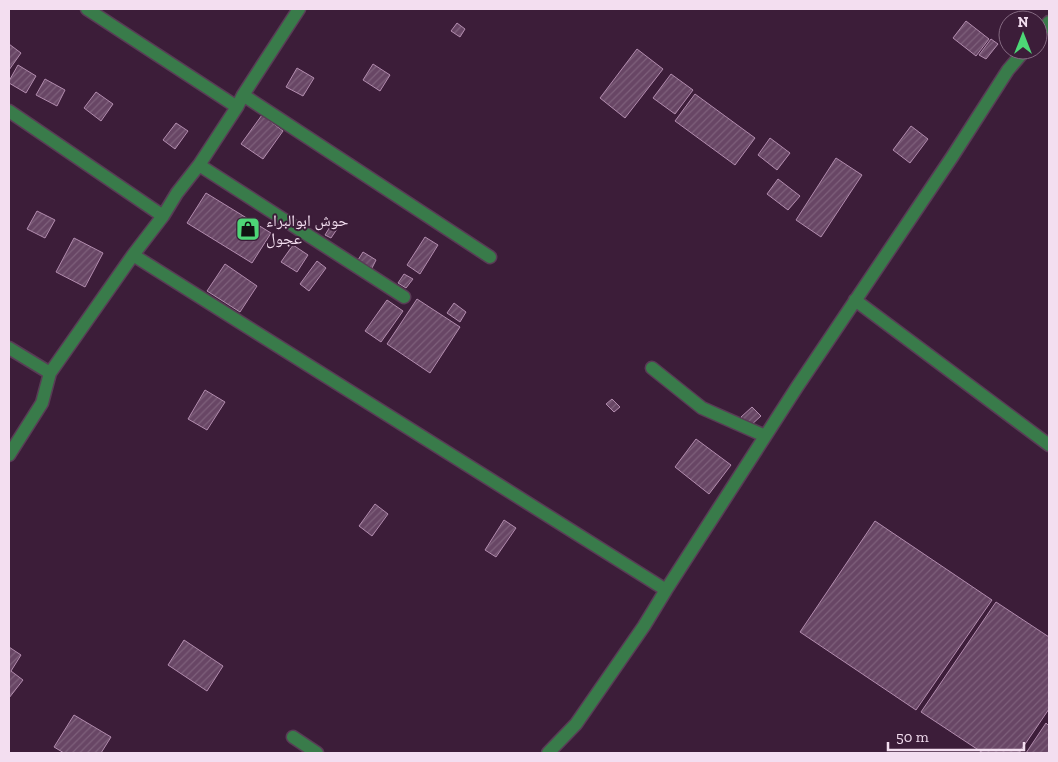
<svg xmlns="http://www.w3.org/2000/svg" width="1058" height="762" viewBox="0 0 1058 762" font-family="'Zilla Slab','Noto Naskh Arabic',serif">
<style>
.building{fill:url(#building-hatch);stroke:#b28cae}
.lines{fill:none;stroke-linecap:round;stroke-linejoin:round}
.minor-casing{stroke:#593c56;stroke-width:15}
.minor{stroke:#397b4a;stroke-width:12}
.labels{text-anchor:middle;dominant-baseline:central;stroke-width:4;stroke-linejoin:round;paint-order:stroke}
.poi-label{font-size:16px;fill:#f3def0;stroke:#3c1d39;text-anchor:start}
</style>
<defs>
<pattern id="building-hatch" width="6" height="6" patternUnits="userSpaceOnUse" patternTransform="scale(1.25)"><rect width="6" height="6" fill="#684665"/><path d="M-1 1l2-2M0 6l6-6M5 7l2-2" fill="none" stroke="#7e607b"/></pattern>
</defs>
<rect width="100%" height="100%" fill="#3c1d39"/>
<path class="building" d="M966 21 989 39 976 56 953 38Z
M457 23 465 29 460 37 451 31Z
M991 39 998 44 986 59 979 55Z
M9 44 21 53 9 70Z
M637 49 663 69 625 118 600 98Z
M373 64 390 75 380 91 363 80Z
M18 65 36 76 26 93 9 83V81Z
M297 68 314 78 303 96 286 87Z
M671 74 693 90 675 114 653 98Z
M45 79 65 90 57 106 36 95Z
M96 92 113 104 101 121 84 108Z
M695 94 755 138 735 165 675 121Z
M262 115 283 131 263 159 241 144Z
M176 123 188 131 175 149 163 140Z
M911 126 928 139 910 163 893 150Z
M770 138 790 153 777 170 758 155Z
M836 158 862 175 821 237 796 220Z
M778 179 800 196 788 210 767 194Z
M206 193 271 233 252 263 187 223Z
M37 211 55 220 45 238 27 229Z
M333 222 339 226 331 238 325 235Z
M425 237 438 245 420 274 407 265Z
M74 238 103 253 85 287 56 272Z
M293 245 308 255 297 272 281 262Z
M363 252 376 260 372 268 358 260Z
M317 261 326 268 309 291 300 284Z
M225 264 257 286 240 312 207 291Z
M404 274 413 279 406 288 398 283Z
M417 299 460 327 430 373 387 344Z
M387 300 403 311 381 342 365 331Z
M454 303 466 312 460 322 447 313Z
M205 390 225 402 207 430 188 419Z
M612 399 620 407 614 412 606 404Z
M752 407 761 416 750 426 741 417Z
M696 439 731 465 709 494 675 467Z
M375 504 388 514 372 536 359 526Z
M504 520 516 528 496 557 485 550Z
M875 521 992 600 916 710 800 632Z
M996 602 1049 637V709L1019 753H983L921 712Z
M184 640 223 666 207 691 168 665Z
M9 647 21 655 11 671 23 680 9 698Z
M74 715 111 737 101 753H64L54 747Z
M1046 723 1049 726V753H1026Z"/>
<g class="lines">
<g class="minor-casing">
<path id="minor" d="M87 9 237 107
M1038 35 1049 22
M243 95 490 257
M9 111 163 216
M199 165 404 297
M133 255 666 590
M855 300 1049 445
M9 348 50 373
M652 368 702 408 765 436
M9 455 42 403 50 373 133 255 163 216 177 193 199 165 237 107 243 95 299 9
M293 737 317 753
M548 753 576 724 644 626 666 590 797 387 952 157 1008 70 1025 50"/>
</g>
<use href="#minor" class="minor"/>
</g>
<defs>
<g id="shop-square" transform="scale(1.25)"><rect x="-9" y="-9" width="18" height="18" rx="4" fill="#4dd676" stroke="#3c1d39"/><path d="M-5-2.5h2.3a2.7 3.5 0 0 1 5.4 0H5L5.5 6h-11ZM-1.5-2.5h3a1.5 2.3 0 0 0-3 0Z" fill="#111"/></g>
</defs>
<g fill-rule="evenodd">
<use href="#shop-square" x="248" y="229"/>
</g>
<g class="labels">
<g class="poi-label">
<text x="266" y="220">حوش ابوالبراء<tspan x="266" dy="18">عجول</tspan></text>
</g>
</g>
<rect width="1058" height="762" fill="none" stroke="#f3def0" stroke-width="20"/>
<g transform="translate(1023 35)"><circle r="24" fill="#3c1d39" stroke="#856a82"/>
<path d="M0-4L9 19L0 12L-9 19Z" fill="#4dd676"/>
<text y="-8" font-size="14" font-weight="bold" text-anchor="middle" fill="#f3def0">N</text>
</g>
<path d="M888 742v8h136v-8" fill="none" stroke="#f3def0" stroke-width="2.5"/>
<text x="896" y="742" font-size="15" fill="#f3def0" stroke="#3c1d39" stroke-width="4" paint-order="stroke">50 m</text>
</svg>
